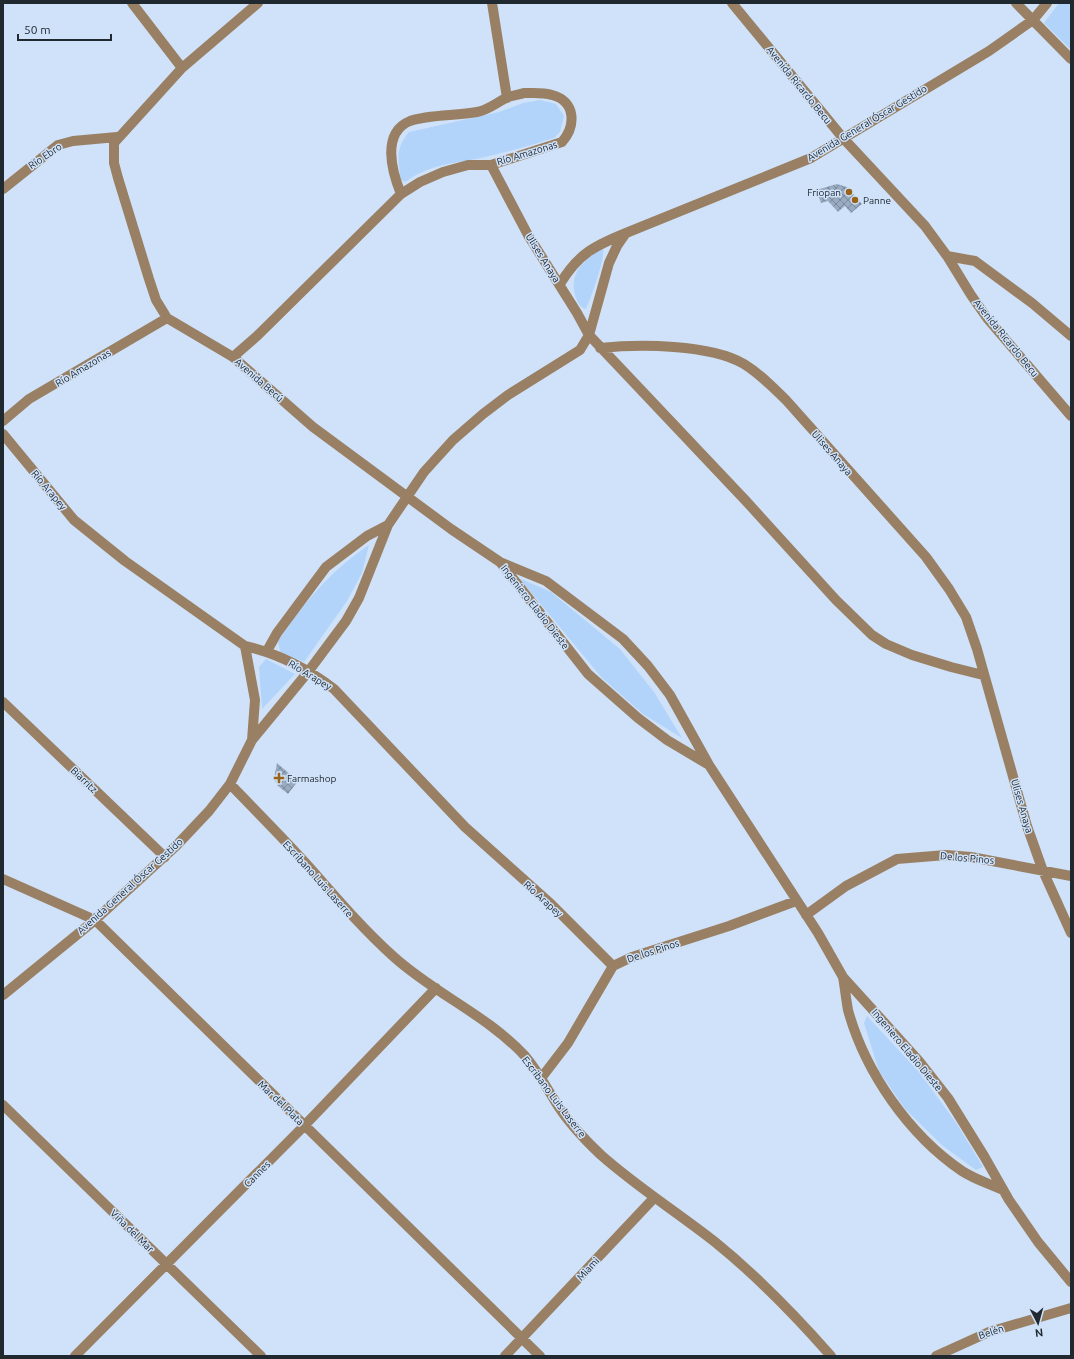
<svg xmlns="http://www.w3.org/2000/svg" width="1074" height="1359" viewBox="0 0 1074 1359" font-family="Ubuntu,sans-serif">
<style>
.grass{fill:#b3d4fa}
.building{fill:url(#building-cross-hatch)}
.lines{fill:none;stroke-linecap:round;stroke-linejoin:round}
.minor{stroke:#998064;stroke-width:10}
.poi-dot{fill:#976318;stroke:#cfe2f9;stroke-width:1.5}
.labels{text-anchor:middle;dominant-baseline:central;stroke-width:3;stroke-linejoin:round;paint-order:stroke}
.street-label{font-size:10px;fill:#202830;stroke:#cfe2f9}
.poi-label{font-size:10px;fill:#202830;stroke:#cfe2f9;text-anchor:start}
</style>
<defs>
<pattern id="building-cross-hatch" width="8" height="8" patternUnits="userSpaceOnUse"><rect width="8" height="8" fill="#98abc1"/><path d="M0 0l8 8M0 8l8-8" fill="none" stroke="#7c8b9d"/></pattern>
</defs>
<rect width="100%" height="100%" fill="#cfe2f9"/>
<path class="grass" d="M1059 3H1071V50L1044 23Z
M540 100 556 104 564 116 560 132 554 138C531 145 508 152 485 157 454 164 432 163 405 182L401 180C398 159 395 149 409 132L499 112 523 103Z
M600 249H603C606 256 590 301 586 309 580 308 578 303 576 298 568 273 582 263 600 249Z
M369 545 362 573 347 601 304 662 280 652 278 641C306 601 328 573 369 545Z
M519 578 551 592 620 649 654 692 682 738 643 714 602 678Z
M266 659 295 674 262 709 259 667Z
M867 1016 919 1072 957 1124 983 1167 976 1170 943 1146 905 1109 879 1071 864 1023Z"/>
<path class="building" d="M837 184 847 187 862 204 851 213 845 206 838 212 828 201 821 203 816 190Z
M277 763 298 781 288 794 278 786 274 779Z"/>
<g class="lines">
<path class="minor" d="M132 3 182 68
M258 3 182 68 114 143V163L118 178 149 279 156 300 167 318 233 357 313 427 451 529 500 562 546 581 623 639 648 666 670 695 709 765 818 933 843 977 919 1061 948 1098 984 1156 1009 1200 1038 1242 1071 1282
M492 3 507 98
M732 3 843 138 925 226 947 256 971 295 987 318 1071 416
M1016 3 1071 59
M524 93C534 93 543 92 552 95 576 101 576 126 562 142L491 165H468L443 172 420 182 401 194C392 172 381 133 410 121 429 114 456 116 477 112 488 110 496 103 506 98 512 95 519 95 524 93Z
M491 165 528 235 577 313 589 335 746 501 836 600 872 635 886 644 912 655 951 667 983 675
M3 189 58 145 73 141 117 137
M947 256 975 261 1032 303 1071 336
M560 284C578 254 594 246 626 233
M600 348C639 344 710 344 744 364 760 374 773 387 786 400L926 557 949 589 966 617 977 649 1027 826 1043 871 1071 933
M233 357 257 336 401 194
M3 421 29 399 167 318
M3 434 74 520 125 561 245 646C276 653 308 669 334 689L465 827 551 904 613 966
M500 562 588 674 638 718 667 740 709 765
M245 646 255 700 252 740
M267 651 277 633 326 567 367 536 388 525
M3 702 165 857
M230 784C257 812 285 840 311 869 338 900 364 930 394 957 435 994 487 1015 525 1056 537 1070 545 1085 555 1101 567 1121 584 1139 601 1155 637 1187 677 1212 715 1242 757 1276 795 1315 831 1356
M3 879 95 920 540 1356
M806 915 846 886 897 859 946 855 971 857 1071 876
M843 977C845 988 846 999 848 1010 865 1072 909 1135 962 1171 974 1179 990 1184 1003 1190
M3 995 95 920 176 846 209 811 230 784 252 740 308 672 346 621 359 598 388 525 424 472 453 440 483 414 508 395 580 350 589 335 609 263 617 246 626 233 811 158 989 51 1033 20 1047 3
M542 1077 568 1043 613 966 632 957 729 926 796 901
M3 1105 261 1356
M75 1356 304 1126 436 988
M505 1356 654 1198
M936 1356 989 1332 1071 1308"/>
</g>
<g class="poi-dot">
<circle cx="849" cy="192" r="4"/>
<circle cx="855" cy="200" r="4"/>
<path d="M277 772h4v4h4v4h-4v4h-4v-4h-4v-4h4z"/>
</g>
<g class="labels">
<g class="street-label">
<text transform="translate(799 85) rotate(51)">Avenida Ricardo Becu</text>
<text transform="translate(867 123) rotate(-31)">Avenida General Óscar Gestido</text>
<text transform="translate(527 153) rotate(-17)">Río Amazonas</text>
<text transform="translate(45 156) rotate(-34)">Río Ebro</text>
<text transform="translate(543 258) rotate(58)">Ulises Anaya</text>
<text transform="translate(1006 338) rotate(51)">Avenida Ricardo Becu</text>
<text transform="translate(83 368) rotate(-31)">Río Amazonas</text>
<text transform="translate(259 380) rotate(41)">Avenida Becú</text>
<text transform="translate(832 453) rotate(49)">Ulises Anaya</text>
<text transform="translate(49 490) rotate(50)">Río Arapey</text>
<text transform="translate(535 607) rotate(52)">Ingeniero Eladio Dieste</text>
<text transform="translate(310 675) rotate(31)">Río Arapey</text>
<text transform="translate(84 780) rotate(44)">Biarritz</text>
<text transform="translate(1022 806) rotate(74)">Ulises Anaya</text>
<text transform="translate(967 858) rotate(5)">De los Pinos</text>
<text transform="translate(318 879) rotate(48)">Escribano Luis Laserre</text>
<text transform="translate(130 886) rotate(-42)">Avenida General Óscar Gestido</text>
<text transform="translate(543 899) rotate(42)">Río Arapey</text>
<text transform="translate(653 951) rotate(-18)">De los Pinos</text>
<text transform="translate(907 1050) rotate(50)">Ingeniero Eladio Dieste</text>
<text transform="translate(554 1097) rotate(53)">Escribano Luis Laserre</text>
<text transform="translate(281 1103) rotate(44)">Mar del Plata</text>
<text transform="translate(257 1174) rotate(-45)">Cannes</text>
<text transform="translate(132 1231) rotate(44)">Viña del Mar</text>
<text transform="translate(588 1269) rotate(-47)">Miami</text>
<text transform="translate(991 1332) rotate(-18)">Belén</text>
</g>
<g class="poi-label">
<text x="841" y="192" text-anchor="end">Friopan</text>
<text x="863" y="200">Panne</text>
<text x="287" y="778">Farmashop</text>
</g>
</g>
<rect width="1074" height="1359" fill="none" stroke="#202830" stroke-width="8"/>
<g transform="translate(1038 1323) rotate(174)" stroke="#cfe2f9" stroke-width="3" paint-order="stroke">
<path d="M0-3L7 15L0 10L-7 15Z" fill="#202830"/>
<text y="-6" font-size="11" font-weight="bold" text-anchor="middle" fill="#202830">N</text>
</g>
<path d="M18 34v6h93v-6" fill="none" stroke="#202830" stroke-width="2"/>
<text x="24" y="34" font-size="12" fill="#202830" stroke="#cfe2f9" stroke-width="3" paint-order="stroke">50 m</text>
</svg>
